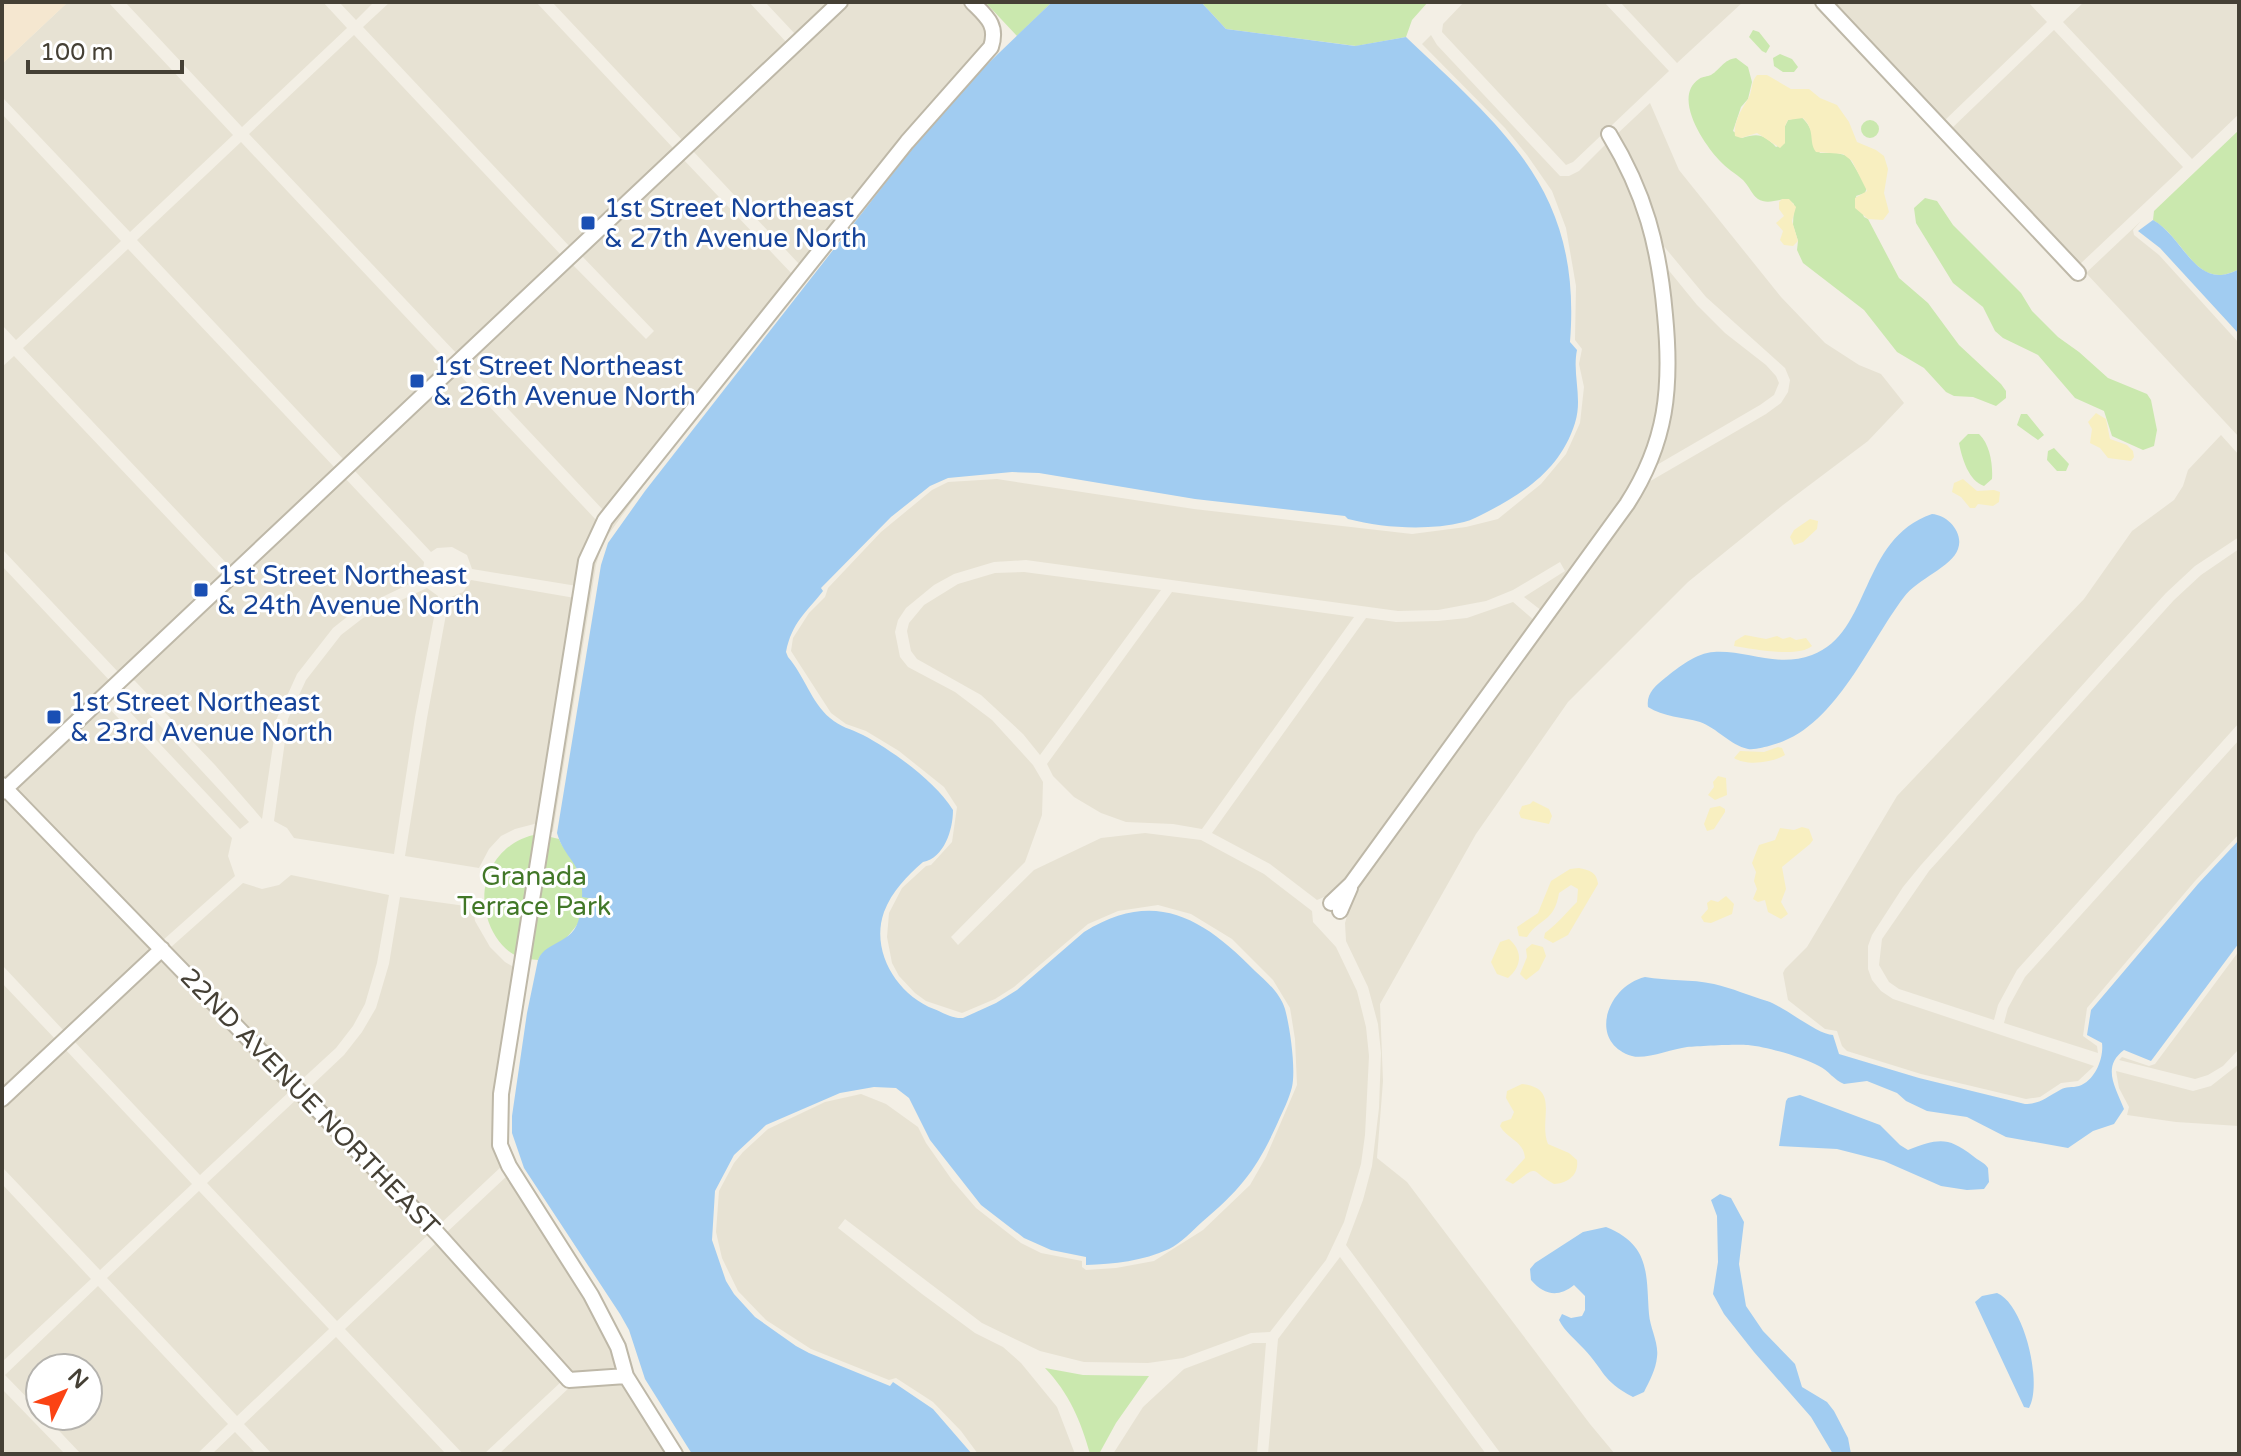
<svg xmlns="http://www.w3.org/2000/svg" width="2241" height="1456" viewBox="0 0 2241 1456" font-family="'Varela Round',sans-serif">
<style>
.residential{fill:#e7e2d3}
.commercial{fill:#f5e7d0}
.green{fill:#cae8ae}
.sand{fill:#f8efc0}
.water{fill:#a1ccf1}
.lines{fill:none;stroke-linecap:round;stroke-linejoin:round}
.tertiary-casing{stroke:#beb8a8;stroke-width:18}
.tertiary{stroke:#fff;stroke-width:14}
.transit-dot{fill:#1a4fb4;stroke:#fff;stroke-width:3}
.labels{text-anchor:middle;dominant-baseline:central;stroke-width:6;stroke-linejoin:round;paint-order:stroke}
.transit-label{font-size:26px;fill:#164399;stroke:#fff;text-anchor:start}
.park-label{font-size:26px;fill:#427828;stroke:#fff}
.street-label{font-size:26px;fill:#454035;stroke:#fff}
</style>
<rect width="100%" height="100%" fill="#f3efe5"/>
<path class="residential" d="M68 2H108L233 135 130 232 2 97V64Z
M125 2H323L347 28 242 127Z
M339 2H374L356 20Z
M390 2H536L675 150 571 248 363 27Z
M552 2H749L788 44 684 142Z
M765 2H832L796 35Z
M847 2H964L988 27 986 45 800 265 691 149Z
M1464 2H1604L1669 71 1573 162 1566 165 1442 32 1443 24Z
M1620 2H1743L1677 63Z
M1832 2H2028L2047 22 1944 121Z
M2084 2H2239V114L2192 159 2063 22Z
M2054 30 2183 167 2079 265 1951 129Z
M354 35 562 256 458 355 249 134Z
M1431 35 1437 45 1560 176H1569L1579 171 1607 143 1629 183 1652 250 1663 365 1659 413 1637 479 1542 611 1524 597 1565 571 1560 562 1513 590 1486 601 1438 610 1398 611 1026 560 994 562 954 574 934 585 906 608 898 620 895 632 900 657 908 667 955 692 992 720 1033 765 1043 782 1042 815 1025 862 951 937 958 945 1034 870 1101 838 1145 833 1201 840 1264 874 1312 911 1313 922 1336 947 1357 991 1366 1027 1369 1056 1365 1135 1361 1164 1344 1222 1326 1260 1270 1332 1251 1333 1183 1358 1148 1363 1084 1362 1040 1351 982 1323 845 1219 838 1228 922 1294 975 1333 1003 1347 1021 1363 1057 1407 1075 1454H978L961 1431 933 1402 896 1378 889 1380 811 1349 766 1320 738 1291 722 1258 716 1232 719 1191 734 1163 743 1152 768 1129 825 1102 861 1094 886 1104 918 1127 926 1143 952 1180 976 1208 1021 1243 1041 1253 1082 1261V1267L1086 1270 1116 1268 1154 1261 1203 1230 1250 1185 1266 1157 1297 1085 1295 1039 1290 1008 1273 980 1232 939 1191 914 1158 905 1118 911 1088 924 1014 987 995 999 962 1013 926 1001 915 993 899 976 892 963 887 937 889 913 902 888 926 866 931 865 952 842 957 807 944 787 899 751 866 731 846 724 831 713 791 651 793 638 809 613 825 597 828 588 881 532 932 490 948 482 997 479 1194 509 1412 534 1466 527 1498 519 1541 484 1566 454 1580 423 1584 387 1579 364 1582 349 1575 340 1576 286 1566 228 1552 191 1527 155 1505 128 1422 44Z
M1650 103 1679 170 1781 297 1825 343 1859 365 1881 374 1904 403 1868 441 1783 505 1688 582 1568 702 1476 834 1380 1004 1383 1081 1377 1158 1407 1182 1590 1424 1615 1454H1501L1346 1245 1363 1200 1372 1166 1379 1108 1381 1053 1378 1024 1368 987 1346 941 1345 923 1356 886 1647 483 1766 414 1781 403 1788 392 1790 380 1785 368 1706 297 1662 244 1650 203 1616 135Z
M2 114 121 241 16 340 2 325Z
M241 142 449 363 345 461 137 240Z
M682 158 793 275 605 512 465 363 571 263 646 339 654 331 580 254Z
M2141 221 2133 230 2134 235 2159 255 2239 343V437L2086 273Z
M831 245 642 488 603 542 596 565 553 832 548 831 592 562 609 523Z
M128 249 336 469 231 568 23 348Z
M1666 267 1697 305 1725 333 1766 365 1776 376 1779 383 1774 395 1760 405 1655 466 1670 414 1674 391 1675 363Z
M14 356 223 577 120 674 2 549V367Z
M456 371 598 522 577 586 472 569 467 555 452 547 437 548 431 552 353 469Z
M2221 435 2239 455V537L2195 566 2166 593 2112 652 1921 865 1903 887 1872 935 1868 946V969L1872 980 1881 991 1893 999 2094 1066 2078 1081 2061 1083 2040 1097 2026 1099 1921 1074 1847 1051 1842 1046 1837 1031 1825 1029 1788 1000 1783 973 1785 969 1807 947 1897 796 2084 599 2132 531 2174 500 2183 486 2188 470Z
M344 477 424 562 422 578 357 609 333 628 297 674 277 718 262 819 215 765 135 681 130 679Z
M2239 549V723L2017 970 1998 1005 1994 1020 1899 989 1889 982 1879 965 1882 939 1929 871 2174 600 2201 575Z
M2 566 111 682 6 781 2 776Z
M1024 572 1161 590 1040 755 1023 734 981 695 917 659 911 651 907 631 909 623 924 605 958 584 995 573Z
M471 580 575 598 538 823 515 829 501 836 489 849 479 868 405 856 427 718 449 598 463 592Z
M427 588 438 596 415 717 394 854 294 838 287 828 274 821 288 719 306 680 341 635 363 618Z
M1172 592 1354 617 1202 829 1173 824 1126 822 1101 813 1074 797 1053 776 1047 764Z
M1513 602 1535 621 1347 880 1329 895 1317 900 1270 864 1212 833 1366 618 1396 622 1438 621 1467 618Z
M120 688 127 690 249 822 240 829 113 694Z
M104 703 232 838 228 856 235 876 162 941 13 788Z
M2239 740V834L2195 881 2087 1008 2083 1036 2097 1046 2098 1053 2004 1023 2008 1008 2025 977Z
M5 796 154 949 65 1032 2 965V799Z
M291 875 389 895 377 963 365 1004 353 1026 336 1048 299 1082 170 948 243 883 262 889 279 885Z
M400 897 473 907 475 921 490 947 505 962 517 969 503 1165 438 1226 307 1090 344 1055 362 1032 376 1008 389 964Z
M2239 951V1049L2223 1066 2208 1075 2195 1079 2119 1060 2122 1057 2149 1066 2155 1064Z
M161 957 291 1090 200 1175 73 1040Z
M2 983 57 1041 2 1092Z
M64 1048 192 1184 100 1270 2 1167V1107Z
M2239 1064V1126L2176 1122 2127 1115 2129 1107 2119 1088 2116 1071 2193 1091 2211 1086Z
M298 1098 429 1234 337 1321 207 1183Z
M508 1175 586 1298 612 1350 618 1371 572 1375 445 1234Z
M2 1184 91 1279 2 1362Z
M199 1191 329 1329 237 1416 107 1278Z
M437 1242 562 1381 484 1454H463L345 1329Z
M1340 1257 1486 1454H1268L1278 1339Z
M98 1286 228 1424 197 1454H81L45 1416H88V1368H40V1411L5 1375Z
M336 1337 446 1454H272L244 1424Z
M1253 1343H1266L1257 1454H1113L1143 1407 1184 1369Z
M622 1381 668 1454H499L571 1386Z
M2 1389 65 1454H2Z
M235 1432 256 1454H212Z"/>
<path class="commercial" d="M2 2H68L2 64Z"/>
<path class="green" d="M985 2H1052L1017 36Z
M1201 2H1428L1412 20 1406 37 1356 46 1226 29Z
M1753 30 1759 32 1770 46 1766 53 1762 51 1749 37Z
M1780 54 1792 59 1798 67 1794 72H1783L1774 66 1773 58Z
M1736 58 1748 67 1752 82 1748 99 1741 107 1733 131 1742 138C1758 133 1764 134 1776 147L1785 143V126L1788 120 1801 117C1813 126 1813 141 1820 153H1837L1848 156 1867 187 1865 193 1856 196 1864 217 1868 219 1899 278 1928 303 1959 345 2001 384 2006 391V398L1996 406 1973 397 1954 396 1946 392 1924 368 1897 352 1864 310 1803 263 1797 250 1798 241 1793 225 1794 204 1788 199C1779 199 1767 205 1758 199 1752 195 1749 186 1743 180 1735 173 1726 168 1719 160 1704 144 1672 97 1699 79 1703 76 1707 77 1711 75 1721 69 1723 60 1736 58Z
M1861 129a9 9 0 1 1 18 0a9 9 0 1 1-18 0Z
M2239 130V269C2196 293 2186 239 2153 220L2154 211Z
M1925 198 1937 201 1953 225 2021 293 2032 311 2058 337 2079 352 2108 378 2147 394 2151 400 2157 430 2154 446 2143 450 2112 436 2104 411 2075 398 2038 355 2003 338 1995 331 1983 307 1953 283 1916 223 1914 208Z
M2021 414H2027L2044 435 2038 440 2017 425Z
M1968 434H1979C1990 444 1993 465 1992 479L1984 486C1969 481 1962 459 1959 443Z
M2054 448 2069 464 2066 471H2057L2047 460 2048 451Z
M538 834 559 839C563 850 574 857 579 868 585 882 582 885 594 899L593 911C577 920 574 933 559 944 550 950 542 950 538 960 532 959 525 959 519 957 510 954 501 945 496 937 470 896 489 843 538 834Z
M1045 1368 1083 1375 1149 1376 1116 1423 1099 1454H1090C1081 1421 1069 1393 1045 1368Z"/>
<path class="sand" d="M1757 75H1767L1791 89H1809L1820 98 1837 105 1849 122 1857 142 1876 150 1884 156 1888 169 1884 193 1889 212 1883 220 1868 219 1855 208V198L1867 191 1852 161 1843 154 1816 152C1808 141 1816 131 1803 118L1788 120 1785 126V143L1780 148 1757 133 1741 138 1735 136C1733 123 1741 110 1748 99 1753 91 1750 83 1757 75Z
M1782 199H1789L1796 207 1792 221 1798 241 1793 246 1784 245 1780 240 1783 231 1776 223 1784 216 1779 209V202Z
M2096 413 2106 419 2110 439 2127 445 2133 451 2134 457 2131 461 2108 458 2100 448 2090 443 2092 429 2088 422Z
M1963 479 1977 491 1994 490 2000 492 1999 502 1993 506 1978 504 1975 508H1970L1961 497 1952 492 1954 483Z
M1810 519 1818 521 1817 529 1803 542 1794 545 1790 537 1794 530Z
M1745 635 1766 639 1777 636 1783 639 1790 637 1796 640 1806 638 1812 646C1798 658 1753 649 1734 646L1735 641Z
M1778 747 1782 748 1785 755C1772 763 1746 766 1734 758L1740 751 1764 752Z
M1718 776 1726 778 1727 795 1715 800 1708 795 1714 787 1713 782Z
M1533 801 1549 809 1552 816 1549 824 1521 818 1519 813 1522 806 1530 804Z
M1720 806 1725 809V812L1714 829 1707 831 1704 824 1710 808Z
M1802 827 1809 829 1813 840 1810 844 1782 867 1786 889 1781 902 1788 914 1781 919 1768 912 1765 900 1758 902 1753 899 1757 889 1754 881 1756 872 1752 863 1759 845 1775 840 1780 828 1794 830Z
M1579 868C1589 870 1597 872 1598 884L1568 935 1553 943 1544 938 1545 933C1558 923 1566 913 1577 902L1578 889 1571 885 1559 893C1554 923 1540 917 1527 937L1519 936 1517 927 1538 913 1551 881 1570 869Z
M1726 896 1734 904 1732 914 1711 923 1704 922 1701 917 1708 909 1707 903 1711 900 1718 902Z
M1509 939C1523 951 1522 966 1508 978L1497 974 1491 962 1500 942Z
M1532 944 1543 947 1546 956 1539 970 1526 980 1520 974 1527 957 1526 949Z
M1522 1084C1561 1088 1538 1120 1548 1144L1569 1153 1577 1160C1579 1175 1568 1183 1554 1184 1529 1171 1541 1163 1513 1184L1505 1180 1525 1158C1524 1141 1507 1139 1500 1126L1502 1122 1511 1119 1514 1112 1506 1098 1507 1091Z"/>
<path class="water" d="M1052 2H1201L1226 29 1355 46 1406 37C1506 132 1582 191 1570 342L1577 350C1572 374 1583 398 1575 423 1561 468 1526 492 1487 512 1479 516 1472 520 1464 522 1428 531 1383 528 1348 519L1345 516 1195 499 1039 473 1012 472 948 478 930 486 891 517 821 588 823 591C806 613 792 622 786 652L788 657C804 675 811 702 830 718 840 727 851 729 863 735 893 751 935 781 953 810 953 830 944 858 923 862 907 876 892 891 884 912 870 951 897 995 934 1009 944 1013 953 1019 963 1018L996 1003 1017 990 1084 932C1155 888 1203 918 1255 971 1267 982 1280 993 1285 1009 1290 1027 1296 1069 1292 1087 1289 1099 1283 1111 1278 1122 1257 1169 1241 1189 1202 1222 1192 1231 1181 1243 1169 1249 1143 1261 1114 1264 1086 1265V1257L1051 1250 1024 1238 981 1205 930 1140 909 1098 896 1088 874 1087 840 1093 766 1125 734 1155 715 1191 712 1240 726 1281 734 1294 755 1317 796 1346 809 1353 890 1386 893 1382 933 1409 972 1454H692L645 1379 629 1330 620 1314 524 1168 512 1133V1116L527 1013 538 960C546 939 579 945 580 910L593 911 594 899 582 897C584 863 565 861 557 833L601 565 608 543 645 491 908 154 975 76Z
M2153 220C2185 238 2196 293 2239 269V334L2160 248 2138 231Z
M1932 514C1948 515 1964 533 1958 549 1952 567 1917 579 1904 597 1868 644 1835 729 1772 745 1765 747 1755 750 1748 749 1730 745 1717 728 1700 722 1683 717 1663 717 1648 707 1646 694 1655 686 1665 678 1679 667 1696 653 1714 652 1747 650 1777 668 1812 655 1872 633 1859 539 1932 514Z
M2239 840V943L2151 1061 2124 1050C2101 1067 2116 1088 2124 1109L2114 1124 2093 1131 2068 1148 2006 1137 1967 1117 1927 1111 1906 1101 1897 1093 1867 1081 1844 1084C1834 1080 1829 1071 1819 1066 1802 1057 1768 1047 1748 1045 1735 1044 1700 1046 1687 1047 1672 1049 1645 1060 1632 1056 1587 1042 1607 986 1645 977 1667 981 1691 979 1714 984 1732 988 1750 996 1767 1001 1785 1007 1818 1035 1833 1035L1839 1054 1919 1078 2025 1104C2040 1104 2047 1097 2060 1090 2066 1086 2072 1088 2079 1086 2095 1081 2104 1058 2102 1043L2087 1035 2091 1010 2198 884Z
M1800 1095 1880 1125 1900 1145 1908 1150C1938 1139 1947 1136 1973 1156 1979 1161 1984 1162 1988 1168L1989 1182 1984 1189 1967 1190 1941 1186 1884 1161 1837 1149 1779 1146 1786 1101 1788 1098Z
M1720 1194 1731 1198 1744 1222 1739 1264 1746 1306 1763 1331 1795 1364 1802 1387 1827 1402 1834 1411 1848 1438 1851 1454H1833L1811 1417 1754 1352 1724 1314 1713 1294 1718 1262 1717 1216 1711 1200Z
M1606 1227C1651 1245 1646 1275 1649 1314 1650 1328 1659 1343 1657 1357 1656 1369 1649 1382 1644 1392L1633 1397C1601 1380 1605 1371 1584 1349 1575 1339 1565 1332 1559 1320L1562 1314 1571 1318 1582 1316 1585 1310V1296L1574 1285C1558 1298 1544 1295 1531 1280L1530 1269 1535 1263 1583 1232Z
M1997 1293C2024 1304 2043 1383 2029 1408L2024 1407 1975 1302 1982 1296Z"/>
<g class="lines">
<g class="tertiary-casing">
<path id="tertiary" d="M1823 2 2078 273
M2 785 438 1234 569 1380 626 1376
M2 792 840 2
M1331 903 1351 884 1627 504C1667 442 1672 387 1665 315 1659 246 1645 193 1609 134
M1340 911 1350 888
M2 1099 162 949
M675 1454 626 1376 618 1347 591 1295 509 1166 500 1145 501 1094 586 561 605 520 907 142 991 47C998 25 987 17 972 2"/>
</g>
<use href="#tertiary" class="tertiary"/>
</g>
<g class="transit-dot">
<rect x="580" y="215" width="16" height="16" rx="4"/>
<rect x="409" y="373" width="16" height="16" rx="4"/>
<rect x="193" y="582" width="16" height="16" rx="4"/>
<rect x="46" y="709" width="16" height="16" rx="4"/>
</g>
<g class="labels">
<g class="transit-label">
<text x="604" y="208">1st Street Northeast<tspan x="604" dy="30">&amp; 27th Avenue North</tspan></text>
<text x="433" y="366">1st Street Northeast<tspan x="433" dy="30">&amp; 26th Avenue North</tspan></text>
<text x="217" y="575">1st Street Northeast<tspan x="217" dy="30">&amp; 24th Avenue North</tspan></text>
<text x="70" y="702">1st Street Northeast<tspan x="70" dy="30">&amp; 23rd Avenue North</tspan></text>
</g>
<g class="park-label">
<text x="534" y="876">Granada<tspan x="534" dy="30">Terrace Park</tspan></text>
</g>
<g class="street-label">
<text transform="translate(310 1102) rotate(46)">22ND AVENUE NORTHEAST</text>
</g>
</g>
<rect width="2241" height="1456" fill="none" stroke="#454035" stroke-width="8"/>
<g transform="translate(64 1392) rotate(47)"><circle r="38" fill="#ffffff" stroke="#b5b3ae" stroke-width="2"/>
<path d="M0-6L14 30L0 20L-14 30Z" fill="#fb4314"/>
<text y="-12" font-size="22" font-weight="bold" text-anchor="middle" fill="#454035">N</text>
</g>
<path d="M28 60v12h154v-12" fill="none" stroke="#454035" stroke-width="4"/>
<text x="40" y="60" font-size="24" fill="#454035" stroke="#ffffff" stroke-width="6" paint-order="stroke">100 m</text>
</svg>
